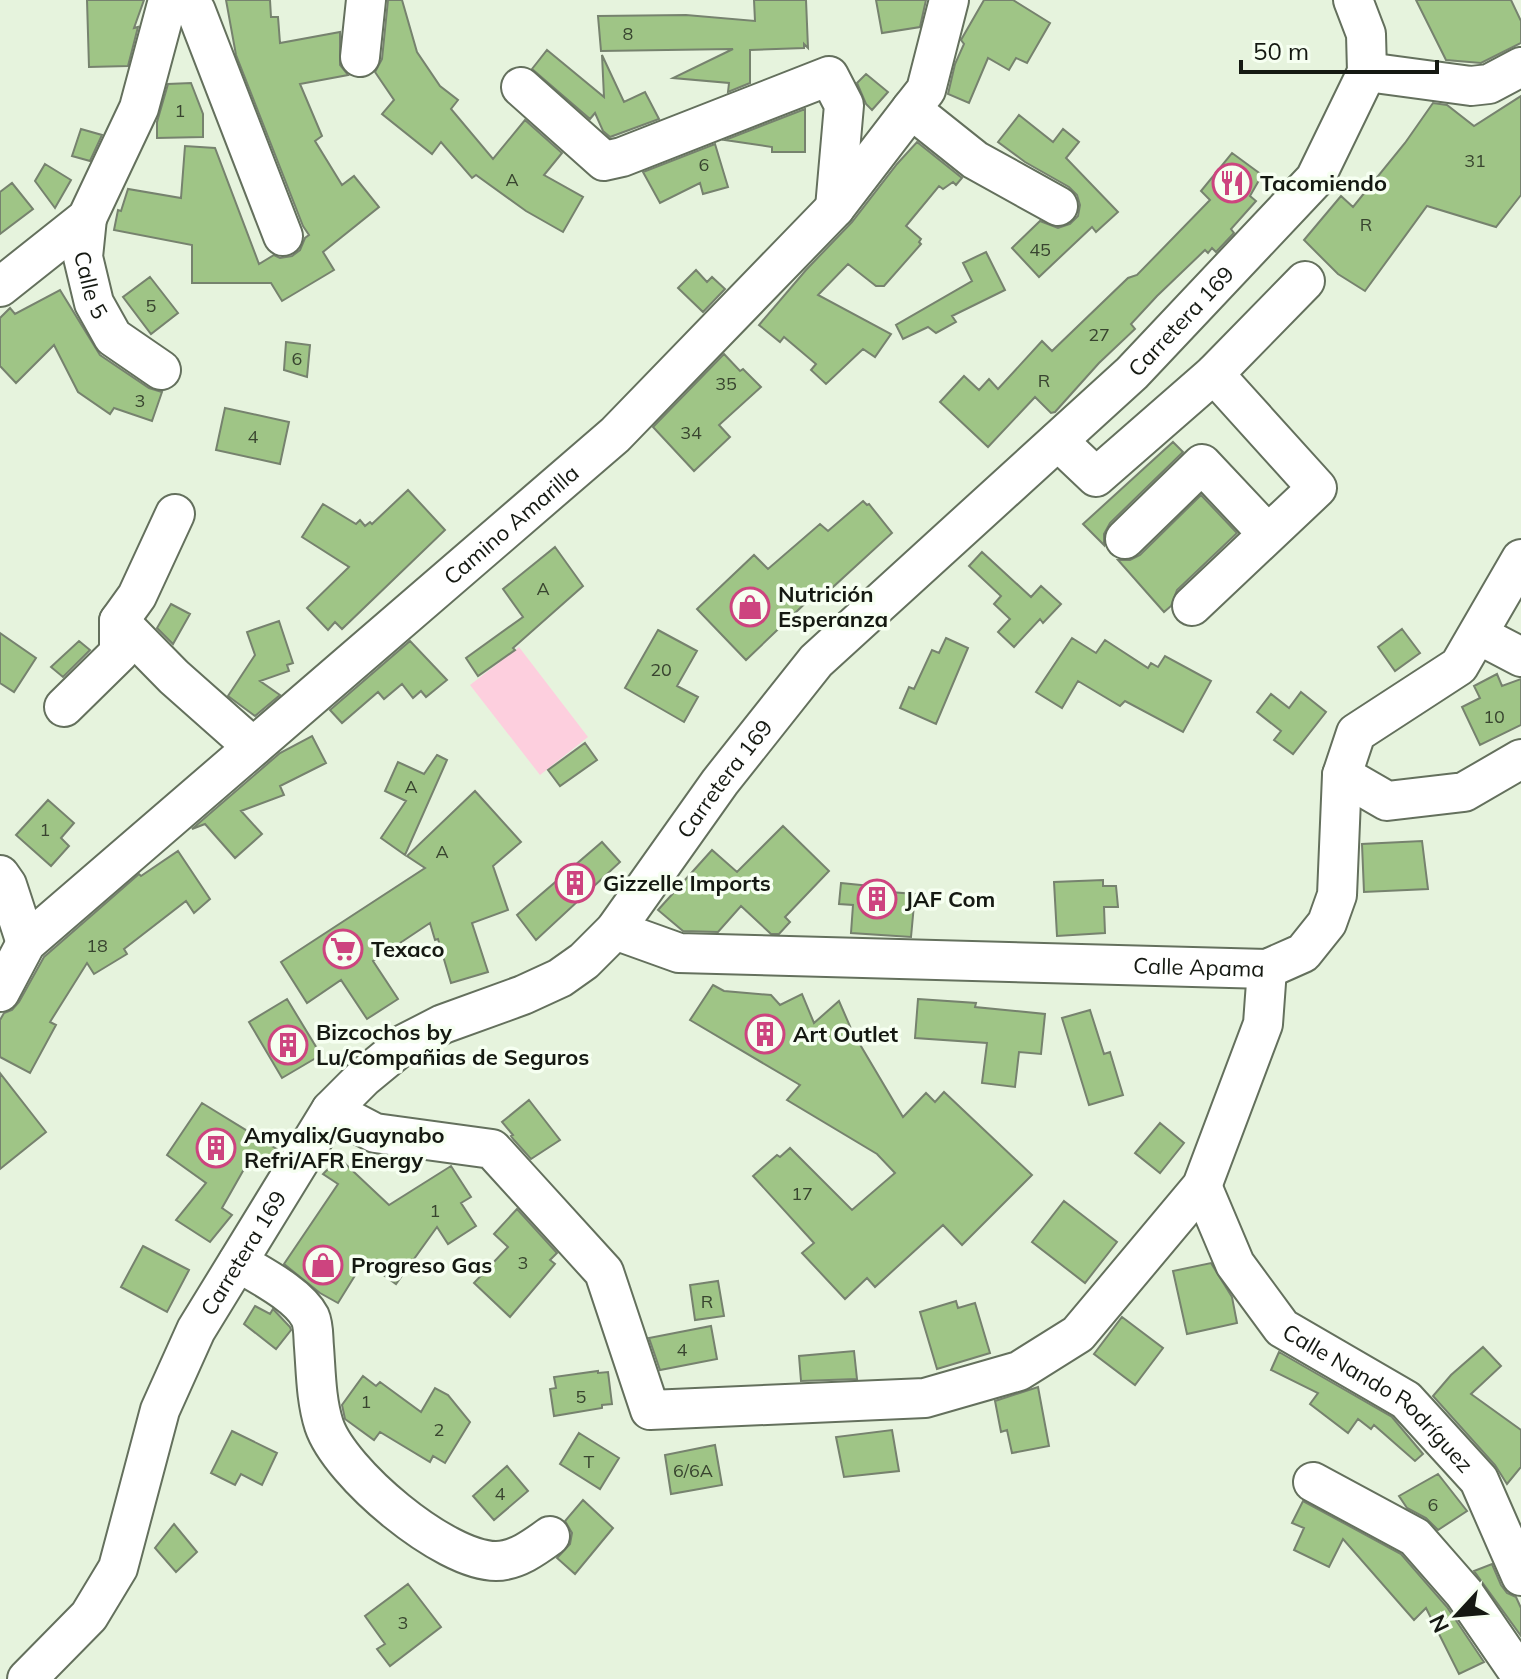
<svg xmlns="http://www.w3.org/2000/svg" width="1521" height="1679" viewBox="0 0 1521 1679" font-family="Mulish,sans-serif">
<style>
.green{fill:#fdcfde}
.building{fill:#9fc586;stroke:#76826e;stroke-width:2}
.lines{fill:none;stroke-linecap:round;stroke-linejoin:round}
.minor-casing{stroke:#64705d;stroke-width:42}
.minor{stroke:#fff;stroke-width:38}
.labels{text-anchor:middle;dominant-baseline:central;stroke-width:7;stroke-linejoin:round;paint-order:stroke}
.number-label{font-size:18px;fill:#38442f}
.poi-label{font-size:22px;font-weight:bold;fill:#151912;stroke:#f6fff1;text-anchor:start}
.street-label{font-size:22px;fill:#151912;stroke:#f6fff1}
</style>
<rect width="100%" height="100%" fill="#e6f3dd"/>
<path class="green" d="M519 647 588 737 540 775 470 685Z"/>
<path class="building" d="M87 0H144L134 28 138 27 128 66 89 67Z
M226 0H270L271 17H278L280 43 340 32V65L348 75 300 84 322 136 315 141 342 185 354 176 379 207 323 252 334 270 282 301 271 283H192V245L114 230 118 210 121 211 128 189 181 198 185 146 215 148 259 264 274 255 280 258 292 256 300 250 305 238 309 235 303 226 236 55Z
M388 0H402L417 52 440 86 458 100 451 109 493 159 525 120 562 153 544 175 583 197 563 232 526 211 476 175 472 178 441 142 432 154 382 114 394 100 375 72 382 59Z
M754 0H806L808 48 804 44V48L750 50V83L728 92 729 83 673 78 733 49 601 51 598 16 686 15 755 21Z
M876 0H926L920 27 882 33Z
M984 0H1013L1050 23 1027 63 1016 58 1009 70 988 58 969 103 948 94 955 64 964 44 961 40Z
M1416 0H1511L1521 21V43L1481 63 1446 60Z
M547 50 604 97 602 55 624 102 645 92 659 119 610 137 603 131 595 113 590 119 532 69Z
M866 74 888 92 872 110 866 104 857 83Z
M191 83 203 114V137L157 138V122L168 84Z
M1521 96V195L1496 227 1427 206 1365 291 1338 274 1304 240 1341 196 1353 207 1405 143 1433 103 1447 105 1474 126Z
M805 109V152H772V147L725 140Z
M1019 115 1053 142 1063 129 1079 142 1066 158 1118 212 1096 232 1092 227 1039 277 1012 248 1040 221 1058 228 1070 224 1078 216 1080 205 1077 195 1069 187 1025 162 998 142Z
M81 129 102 135 90 161 72 156Z
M917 142 962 178 956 185 953 182 943 189 939 186 906 226 921 239 919 242 921 244 884 286H876L848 264 818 295 891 334 875 357 863 349 826 384 811 370 816 364 784 337 780 342 759 325 806 270 852 222 897 164Z
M715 144 728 187 703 194 700 183 660 203 643 172Z
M1232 153 1262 175 1250 196 1256 201 1231 229 1234 233 1216 252 1212 248 1208 253 1205 250 1157 296 1131 324 1135 329 1099 363 1055 412 1051 413 1035 397 988 447 940 402 964 376 979 390 989 379 998 389 1042 341 1052 351 1128 278 1137 275 1210 200 1201 191Z
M45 164 71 180 55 208 35 181Z
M12 183 33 209 0 234V192Z
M986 252 1005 290 952 316 956 322 936 333 928 327 903 339 896 325 972 281 963 263Z
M696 270 707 282 712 277 725 289 703 312 678 288Z
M150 277 178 313 151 334 123 297Z
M60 290 100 355 149 388 162 392 152 421 114 408 110 414 78 392 54 345 16 383 0 366V318L10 308 15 314Z
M286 342 310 345 307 377 284 370Z
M724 354 740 371 743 369 761 387 719 425 730 437 694 471 653 427Z
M225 408 289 422 280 464 216 450Z
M1173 442 1183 452 1110 523 1104 534V545L1083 524Z
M408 490 445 530 342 629 335 622 328 630 307 608 349 567 302 537 323 504 356 524 360 520 365 526 370 522 372 524Z
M1201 495 1237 533 1177 590 1171 606 1164 612 1118 560H1130L1140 555Z
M863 501 867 505 869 504 892 533 821 598 816 593 746 660 697 609 754 555 768 569 820 524 828 531Z
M555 547 583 586 513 648 515 650 478 676 466 658 523 617 503 589Z
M982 552 1031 597 1041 586 1061 604 1043 623 1040 619 1014 647 998 632 1010 619 994 604 1001 596 969 566Z
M171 604 190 614 173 644 157 628Z
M279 621 293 663 287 665 289 671 260 681 280 695 255 716 228 696 255 655 247 632Z
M1402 629 1420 653 1395 671 1378 647Z
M658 630 697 651 677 686 698 697 684 722 625 688Z
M0 633 36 658 14 692 0 683Z
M946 638 968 648 936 724 900 708 909 687 914 689 932 650 939 653Z
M1072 638 1096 653 1105 640 1148 668 1151 663 1158 667 1165 656 1211 681 1183 732 1125 701 1120 706 1078 681 1062 708 1036 692Z
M79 641 90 650 63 677 51 667Z
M410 641 447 680 426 697 421 691 413 698 402 684 384 699 378 692 342 723 330 710Z
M1497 674 1502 686 1521 679V725L1480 745 1462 707 1480 698 1474 686Z
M1301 692 1326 712 1293 754 1274 740 1281 731 1257 712 1271 694 1289 708Z
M312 736 326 763 280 786 284 795 241 811 262 834 235 858 205 824 192 829 280 753Z
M585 743 597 760 560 786 548 770Z
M437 755 447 760 405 855 381 838 406 801 385 791 398 762 424 774Z
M475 791 521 842 493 866 508 910 472 923 488 972 451 983 438 939 435 940 430 923 373 961 398 999 367 1019 341 980 307 1003 281 962 425 868 407 856Z
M48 800 74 823 61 838 69 846 51 866 16 835Z
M783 826 829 871 785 917 790 922 779 934H771L741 906 718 932 683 931 658 910 712 850 737 872Z
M1422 841 1428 889 1364 892 1362 844Z
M602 842 620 862 536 940 517 915Z
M178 851 210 899 194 913 186 901 124 949 127 954 94 974 87 963 50 1022 56 1025 30 1073 0 1057V1020L4 1013 12 1010 19 1002 44 957 139 874 141 876Z
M1103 880V886H1116L1118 907H1104L1105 933 1057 936 1054 882Z
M841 883 890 888V892L915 894 911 937 851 933 853 905 839 904Z
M713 985 724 991 771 995 780 1005 802 994 814 1023 839 1001 852 1031 903 1117 926 1093 935 1102 944 1092 1032 1175 962 1245 943 1225 875 1287 867 1278 845 1299 802 1253 814 1243 753 1176 777 1155 780 1157 790 1148 852 1210 895 1173 877 1154 787 1100 800 1085 690 1020Z
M287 999 321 1055 282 1078 249 1022Z
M918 999 976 1003 975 1007 1045 1014 1041 1054 1019 1052 1015 1087 982 1083 987 1043 915 1038Z
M1090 1010 1104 1054 1110 1052 1123 1095 1089 1105 1062 1018Z
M0 1073 46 1132 0 1169Z
M529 1100 560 1140 531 1159 514 1140 511 1136 513 1135 502 1122Z
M202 1103 280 1151 273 1162 252 1155 222 1208 232 1215 210 1242 176 1220 206 1183 167 1155Z
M1160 1123 1184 1143 1160 1173 1135 1153Z
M339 1158 389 1205 451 1166 471 1197 461 1203 476 1226 448 1244 437 1227 396 1284 364 1261 338 1303 320 1293 284 1264 338 1184 323 1174Z
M1064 1201 1117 1242 1085 1283 1032 1242Z
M517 1209 557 1253 550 1260 555 1264 510 1317 474 1283 508 1247 494 1234Z
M143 1246 189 1270 167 1312 121 1287Z
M1211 1263 1232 1297 1237 1323 1187 1334 1173 1271Z
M718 1281 724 1316 695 1320 690 1285Z
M956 1301 958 1308 975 1303 990 1353 937 1369 920 1312Z
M255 1306 270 1314 273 1309 290 1327 291 1330 276 1349 244 1324Z
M1122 1317 1163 1348 1135 1385 1094 1354Z
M711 1326 717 1359 660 1370 649 1338Z
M1483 1347 1501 1366 1471 1394 1521 1430V1467L1507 1484 1495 1465 1433 1396 1451 1375Z
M854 1351 857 1379 801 1381 799 1356Z
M1279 1352 1392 1417 1423 1454 1415 1461 1374 1425 1371 1429 1358 1419 1348 1433 1310 1404 1318 1393 1271 1370Z
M598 1371V1373L608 1372 612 1404 602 1405V1408L554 1416 550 1389 556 1388 554 1377Z
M363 1376 376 1386 380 1382 421 1412 435 1388 448 1395 470 1422 445 1463 433 1456 430 1462 380 1432 374 1440 345 1419 342 1405Z
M1038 1387 1049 1446 1012 1453 1007 1430 1001 1432 995 1401Z
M892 1430 899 1471 844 1477 836 1437Z
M232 1431 277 1453 262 1485 241 1474 235 1485 211 1473Z
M579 1433 619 1458 600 1489 560 1464Z
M715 1445 722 1485 671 1494 665 1455Z
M507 1466 528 1491 494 1520 473 1496Z
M1438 1474 1467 1511 1438 1530 1426 1518 1407 1508 1399 1496Z
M583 1500 613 1528 575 1574 557 1558 570 1544 572 1533 565 1521Z
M1303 1501 1401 1554 1447 1607 1484 1662 1459 1674 1426 1608 1414 1620 1343 1539 1329 1567 1294 1550 1304 1528 1292 1523Z
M174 1524 197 1552 176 1572 155 1548Z
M1492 1564 1501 1585 1507 1593 1516 1597 1521 1608V1636L1474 1571Z
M408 1584 441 1627 390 1666 377 1649 385 1644 365 1616Z"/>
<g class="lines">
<g class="minor-casing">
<g id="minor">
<path d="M178 0 196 11 283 236"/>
<path d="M360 57 366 0"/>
<path d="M1367 72 1471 86 1489 84 1521 67"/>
<path d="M521 87 604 161 622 157 829 76 844 105 835 208"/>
<path d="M911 109 975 160 1058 206"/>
<path id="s1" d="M87 218 83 257 94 303 113 337 161 370"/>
<path d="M0 287 87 218 139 108 168 0"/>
<path d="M1058 441 1096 477 1214 374 1305 281"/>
<path d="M1125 539 1202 464 1267 533"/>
<path d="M1192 606 1317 488 1214 374"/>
<path d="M119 621 174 677 253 747"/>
<path d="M1479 635 1521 657"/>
<path d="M64 707 119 653V621L137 596 175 514"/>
<path d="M1342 775 1387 801 1464 792 1521 759"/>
<path d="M0 875 7 885 26 943"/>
<path id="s2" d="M615 930 679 953 1267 969 1303 953 1327 923 1337 895 1342 775 1356 733 1459 666 1521 559"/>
<path id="s3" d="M0 992 26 943 615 435 835 208 911 109 926 90 949 0"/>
<path d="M331 1110 375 1133 492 1149 604 1272 650 1410 925 1398 1019 1371 1078 1334 1202 1186 1263 1024 1267 969"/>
<path id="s4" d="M1202 1186 1235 1264 1282 1328 1406 1400 1479 1480 1521 1576"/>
<path d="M238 1262C259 1275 298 1294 310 1317 314 1326 313 1337 314 1347 316 1373 316 1400 324 1425 340 1473 444 1561 496 1561 516 1561 535 1547 550 1536"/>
<path d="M1313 1482 1415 1537 1464 1593 1521 1676"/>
<path id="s5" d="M27 1679 89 1616 118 1568 160 1410 196 1330 331 1110 364 1077 404 1044 443 1024 523 995 560 978 584 961 615 930 720 782 816 661 1132 373 1315 179 1367 72 1366 34 1353 0"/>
</g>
</g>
<use href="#minor" class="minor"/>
</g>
<defs>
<g id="restaurant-ring" transform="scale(2)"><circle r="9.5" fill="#f6fff1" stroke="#cd447f" stroke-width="1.5"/><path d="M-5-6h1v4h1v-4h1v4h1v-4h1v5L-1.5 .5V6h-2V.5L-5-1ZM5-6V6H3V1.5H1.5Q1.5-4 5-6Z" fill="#cd447f"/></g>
<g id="shop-ring" transform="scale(2)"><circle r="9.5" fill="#f6fff1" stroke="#cd447f" stroke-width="1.5"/><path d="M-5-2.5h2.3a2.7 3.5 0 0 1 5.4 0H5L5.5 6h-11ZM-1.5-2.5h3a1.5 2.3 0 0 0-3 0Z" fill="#cd447f"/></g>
<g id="building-ring" transform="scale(2)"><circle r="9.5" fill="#f6fff1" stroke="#cd447f" stroke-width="1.5"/><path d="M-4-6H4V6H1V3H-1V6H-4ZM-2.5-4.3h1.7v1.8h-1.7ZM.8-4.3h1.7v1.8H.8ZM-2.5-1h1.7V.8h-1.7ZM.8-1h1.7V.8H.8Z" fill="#cd447f"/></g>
<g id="supermarket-ring" transform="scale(2)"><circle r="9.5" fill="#f6fff1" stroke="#cd447f" stroke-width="1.5"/><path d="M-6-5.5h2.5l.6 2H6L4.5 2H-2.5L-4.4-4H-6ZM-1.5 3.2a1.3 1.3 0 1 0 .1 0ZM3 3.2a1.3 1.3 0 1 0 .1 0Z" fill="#cd447f"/></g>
</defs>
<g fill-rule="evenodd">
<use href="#restaurant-ring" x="1232" y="183"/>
<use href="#shop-ring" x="750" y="607"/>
<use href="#building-ring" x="575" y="883"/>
<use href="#building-ring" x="877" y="899"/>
<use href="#supermarket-ring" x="343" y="949"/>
<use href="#building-ring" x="765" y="1034"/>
<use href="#building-ring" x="288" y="1045"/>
<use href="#building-ring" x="216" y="1148"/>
<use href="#shop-ring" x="323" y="1265"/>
</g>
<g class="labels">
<g class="number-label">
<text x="628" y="33">8</text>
<text x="180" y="110">1</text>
<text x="1475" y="160">31</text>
<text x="704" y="164">6</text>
<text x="512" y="179">A</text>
<text x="1366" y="224">R</text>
<text x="1040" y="249">45</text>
<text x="151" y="305">5</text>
<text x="1099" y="334">27</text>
<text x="297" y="358">6</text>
<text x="1044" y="380">R</text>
<text x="726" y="383">35</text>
<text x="140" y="400">3</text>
<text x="691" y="432">34</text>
<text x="253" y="436">4</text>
<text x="543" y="588">A</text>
<text x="661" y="669">20</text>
<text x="1494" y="716">10</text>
<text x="411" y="786">A</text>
<text x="45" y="829">1</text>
<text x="442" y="851">A</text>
<text x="97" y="945">18</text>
<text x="802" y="1193">17</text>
<text x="435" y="1210">1</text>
<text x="523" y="1262">3</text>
<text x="707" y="1301">R</text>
<text x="682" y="1349">4</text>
<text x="581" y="1396">5</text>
<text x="366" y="1401">1</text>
<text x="439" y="1429">2</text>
<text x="589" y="1461">T</text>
<text x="693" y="1470">6/6A</text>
<text x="500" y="1493">4</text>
<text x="1433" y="1504">6</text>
<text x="403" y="1622">3</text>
</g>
<g class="poi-label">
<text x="1260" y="183">Tacomiendo</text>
<text x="778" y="594">Nutrición<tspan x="778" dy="25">Esperanza</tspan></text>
<text x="603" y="883">Gizzelle Imports</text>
<text x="905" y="899">JAF Com</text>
<text x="371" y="949">Texaco</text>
<text x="316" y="1032">Bizcochos by<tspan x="316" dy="25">Lu/Compañias de Seguros</tspan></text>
<text x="793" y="1034">Art Outlet</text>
<text x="244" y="1135">Amyalix/Guaynabo<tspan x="244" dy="25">Refri/AFR Energy</tspan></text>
<text x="351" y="1265">Progreso Gas</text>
</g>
<g class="street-label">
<text stroke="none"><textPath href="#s1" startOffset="68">Calle 5</textPath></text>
<text stroke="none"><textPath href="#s5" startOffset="1830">Carretera 169</textPath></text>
<text stroke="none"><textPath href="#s3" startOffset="696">Camino Amarilla</textPath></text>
<text stroke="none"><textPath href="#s5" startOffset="1182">Carretera 169</textPath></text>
<text stroke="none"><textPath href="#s2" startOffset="588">Calle Apama</textPath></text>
<text stroke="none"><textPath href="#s5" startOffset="486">Carretera 169</textPath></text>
<text stroke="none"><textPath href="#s4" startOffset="284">Calle Nando Rodríguez</textPath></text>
</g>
</g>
<g transform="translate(1457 1615) rotate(244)" stroke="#f6fff1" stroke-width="6" paint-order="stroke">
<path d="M0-6L14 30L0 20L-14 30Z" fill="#151912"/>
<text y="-12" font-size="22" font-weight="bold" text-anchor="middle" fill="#151912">N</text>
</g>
<path d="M1241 60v12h196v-12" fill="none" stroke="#151912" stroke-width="4"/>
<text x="1253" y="60" font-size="24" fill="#151912" stroke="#f6fff1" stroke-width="6" paint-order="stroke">50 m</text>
</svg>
